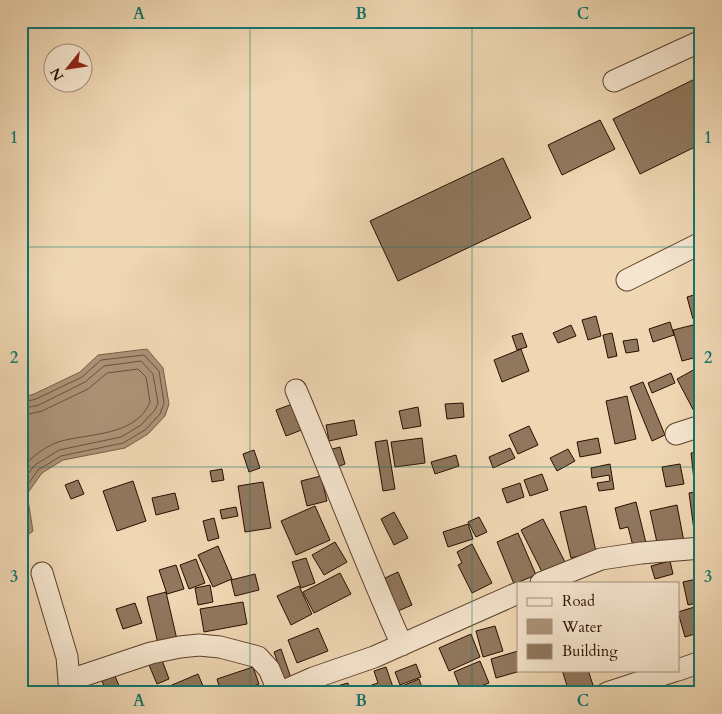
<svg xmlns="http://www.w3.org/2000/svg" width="722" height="714" viewBox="0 0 722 714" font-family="Cardo,serif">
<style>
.water{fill:#ac9376;stroke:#785e47}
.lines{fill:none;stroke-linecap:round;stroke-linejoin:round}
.shore{stroke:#6b503b;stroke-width:1}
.building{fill:#90775d;stroke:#2a0e00}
.minor-casing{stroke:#5b402d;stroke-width:23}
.minor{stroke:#f5e5ce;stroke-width:21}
.grid{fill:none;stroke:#0f766e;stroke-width:1;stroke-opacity:0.55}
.neatline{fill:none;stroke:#0f766e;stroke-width:2}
.grid-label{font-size:16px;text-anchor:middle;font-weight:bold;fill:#0f766e}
</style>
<rect width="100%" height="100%" fill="#efd7b3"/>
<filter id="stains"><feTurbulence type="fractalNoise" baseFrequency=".004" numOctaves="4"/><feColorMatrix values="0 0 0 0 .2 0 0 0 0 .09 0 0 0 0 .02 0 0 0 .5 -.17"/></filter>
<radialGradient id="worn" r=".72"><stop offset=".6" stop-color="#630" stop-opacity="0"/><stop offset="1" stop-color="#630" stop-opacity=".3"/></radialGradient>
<path class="water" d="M147 349 163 368 169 404 165 416 148 434 125 448 63 460 42 473 27 494 33 531 21 540V398L34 394 80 372 98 355Z"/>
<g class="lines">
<path class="shore" d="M21 403 36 399 82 377 101 360 144 355 159 371 164 403 160 414 145 430 123 443 61 456 38 470 22 493 27 528 21 534
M21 409 39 405 85 382 104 366 141 361 153 374 158 403 155 410 141 425 121 437 59 450 35 465 21 483
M21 416 42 411 88 389 107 373 138 369 146 377 150 402C136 437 87 433 58 442 44 447 30 458 21 470"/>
</g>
<path class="building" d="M701 76V144L640 174 613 119Z
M600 120 615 149 562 175 548 145Z
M503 158 531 218 398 281 370 221Z
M701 249V270L698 271 691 253Z
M701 293V317L693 319 687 297Z
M596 316 601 336 588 340 582 320Z
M670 322 674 335 653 342 649 329Z
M571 325 576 336 558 343 553 333Z
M693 325 701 356 682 361 673 330Z
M522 333 527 347 517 350 512 336Z
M612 333 617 356 608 358 603 335Z
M637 339 639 351 626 353 623 341Z
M521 349 529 371 502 382 494 360Z
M697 368 701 375V413L696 415 677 379Z
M671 373 675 383 652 393 648 383Z
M643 382 665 435 652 441 630 387Z
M627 396 636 439 615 444 606 401Z
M295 403 304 429 286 436 276 410Z
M463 403 464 417 447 419 445 404Z
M418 407 421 426 403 429 399 411Z
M354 420 357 435 329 441 326 425Z
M529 426 538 445 518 454 509 435Z
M422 438 425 463 395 467 391 442Z
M598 438 601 453 580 457 577 442Z
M387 440 395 489 383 491 375 442Z
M340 447 345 464 331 469 325 451Z
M510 448 515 458 493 468 489 457Z
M568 449 575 461 557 471 550 458Z
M254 450 260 468 249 472 243 454Z
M701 451V479L694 480 691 453Z
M456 455 459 466 435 474 431 462Z
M610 464 614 489 599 491 597 483 610 481 609 475 592 478 591 468Z
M680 464 684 484 666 487 662 467Z
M222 469 224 480 212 482 210 471Z
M542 474 548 490 530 496 524 480Z
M321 476 327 501 307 506 301 481Z
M78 480 84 494 71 499 65 485Z
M133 481 146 521 117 531 103 491Z
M263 482 271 528 245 532 238 486Z
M520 483 524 497 507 503 502 489Z
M701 491V544L696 545 689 493Z
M175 493 179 509 156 515 152 498Z
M636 502 646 543 633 546 628 527 620 529 615 508Z
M677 505 684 542 658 547 650 511Z
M315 506 330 540 296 555 281 521Z
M586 506 596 552 571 558 560 512Z
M236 507 238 516 222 519 220 510Z
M394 512 408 538 394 545 381 519Z
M479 517 487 532 476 537 468 522Z
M214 518 219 538 208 541 203 521Z
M543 519 565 562 543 574 521 530Z
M468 524 473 539 448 547 443 532Z
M518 533 536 575 514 584 497 542Z
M335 542 347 562 324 575 312 555Z
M472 544 492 583 472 593 458 565 462 563 457 552Z
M218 546 232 579 213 587 198 555Z
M306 558 315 583 301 588 292 562Z
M196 559 205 583 189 589 180 565Z
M670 561 673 574 655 579 651 566Z
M176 565 184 589 167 594 159 570Z
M398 572 412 605 398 611 385 578Z
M340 573 351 594 314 613 303 592Z
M255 574 259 590 235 596 231 580Z
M701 578V602L688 605 683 582Z
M210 585 213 602 198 605 195 588Z
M299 586 312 614 291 625 277 596Z
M166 592 178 644 159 648 147 597Z
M243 602 247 624 204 632 200 609Z
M135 603 142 623 123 629 116 609Z
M701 605V632L685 637 678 612Z
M495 626 503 651 483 657 476 631Z
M318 628 328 651 297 663 288 640Z
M471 634 480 657 449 671 439 648Z
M281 649 291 678 284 680 274 652Z
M518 651V670H524L496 678 491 659Z
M162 660 169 679 157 684 149 665Z
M480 661 489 683 462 693 454 672Z
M416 664 421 677 400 685 395 672Z
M253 667 259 684 234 693H221L217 679Z
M386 667 395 693H365L363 688 378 683 374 671Z
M562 670H588L593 685 569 692Z
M198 674 206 693H168L165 688Z
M115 676 122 693H102L106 691 102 681Z
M419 679 424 693H397L395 689Z
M348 683 350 693H339L337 686Z
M686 686 688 693H666V692Z"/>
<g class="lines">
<g class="minor-casing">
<path id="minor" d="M614 81 701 41
M627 280 701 243
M296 390C332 475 364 561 402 645
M676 434 701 426
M42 573 67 657 70 693
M541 583 601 559 641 553 701 548
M678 670 701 662
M70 684 79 677 151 653 180 647 199 645 220 647 258 657 269 669 279 693
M279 693 313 678 374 657 518 593
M607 693 677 670"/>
</g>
<use href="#minor" class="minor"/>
</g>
<path class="grid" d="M250 21V693M472 21V693M21 247H701M21 467H701"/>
<rect width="722" height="714" fill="none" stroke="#efd7b3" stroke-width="55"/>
<rect x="517" y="582" width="162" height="90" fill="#f5e5ce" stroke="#a48f7c"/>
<rect x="527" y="598" width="25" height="8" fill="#f5e5ce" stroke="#a48f7c"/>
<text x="562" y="606" font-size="15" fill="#2a0e00">Road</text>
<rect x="527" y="619" width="25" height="15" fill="#ac9376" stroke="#a48f7c"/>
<text x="562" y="632" font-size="15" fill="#2a0e00">Water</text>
<rect x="527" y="644" width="25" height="15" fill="#90775d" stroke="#a48f7c"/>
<text x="562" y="656" font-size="15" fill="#2a0e00">Building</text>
<g transform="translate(68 68) rotate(240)"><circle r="24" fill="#f5e5ce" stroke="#a48f7c"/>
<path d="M0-4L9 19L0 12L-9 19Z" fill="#8f2418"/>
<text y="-8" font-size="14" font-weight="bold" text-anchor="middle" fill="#2a0e00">N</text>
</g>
<rect x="28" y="28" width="666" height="658" class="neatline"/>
<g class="grid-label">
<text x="139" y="19">A</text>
<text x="361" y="19">B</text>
<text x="583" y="19">C</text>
<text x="14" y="143">1</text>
<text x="708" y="143">1</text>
<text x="14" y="363">2</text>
<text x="708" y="363">2</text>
<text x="14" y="582">3</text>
<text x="708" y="582">3</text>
<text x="139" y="706">A</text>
<text x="361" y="706">B</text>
<text x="583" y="706">C</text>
</g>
<rect width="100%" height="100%" filter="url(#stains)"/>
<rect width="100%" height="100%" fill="url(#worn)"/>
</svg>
